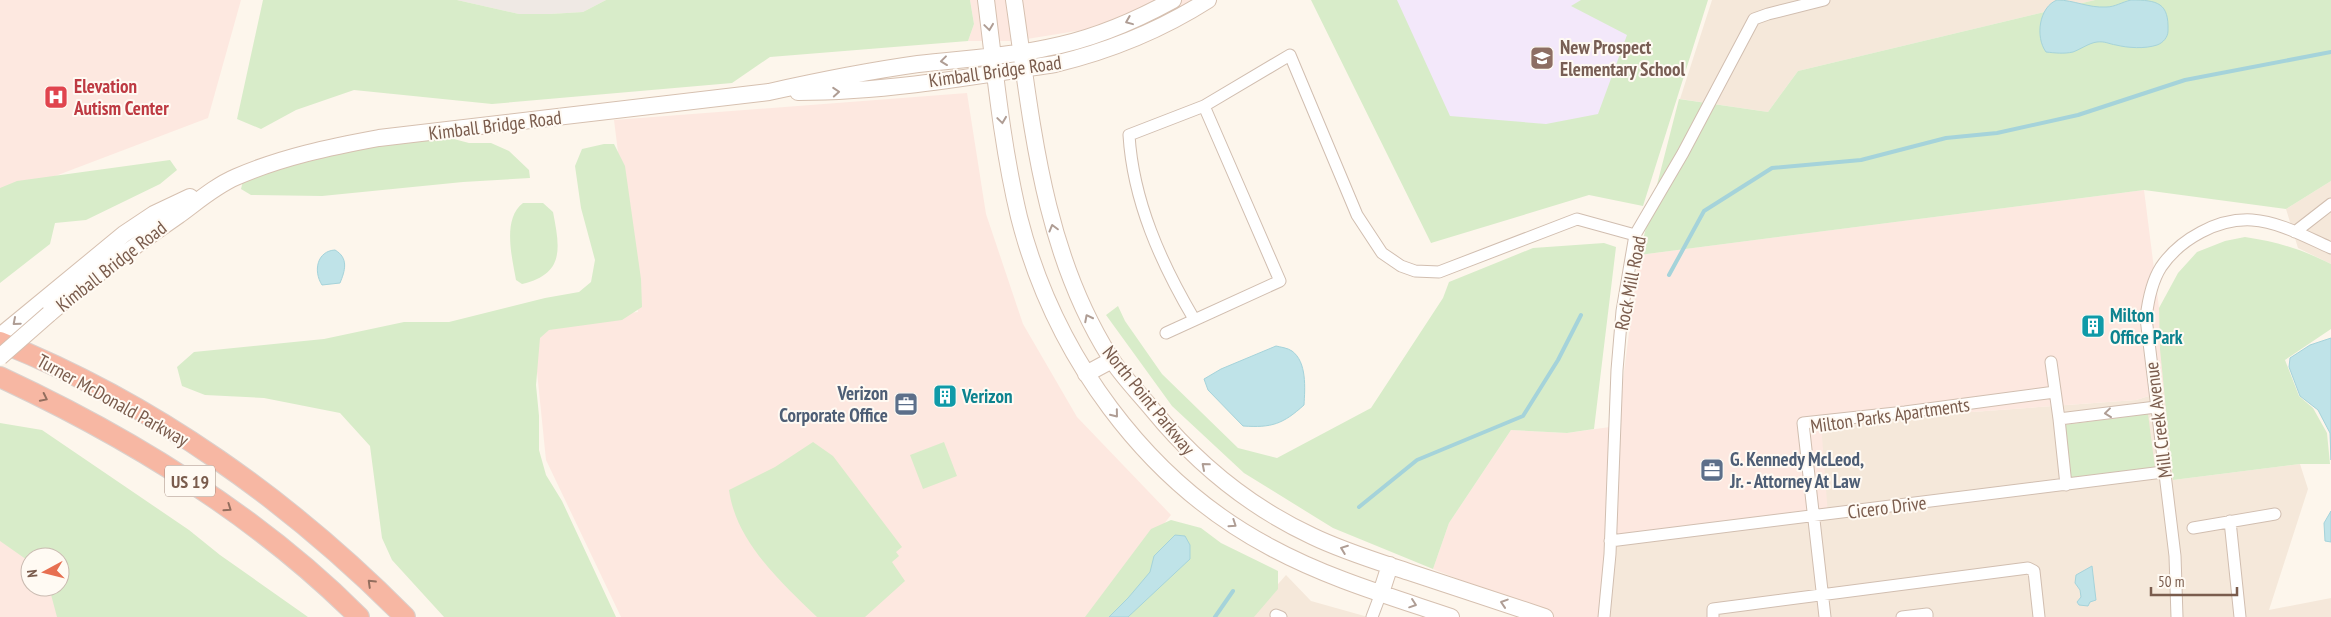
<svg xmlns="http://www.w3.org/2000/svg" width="2331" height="617" viewBox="0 0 2331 617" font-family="'PT Sans Narrow',sans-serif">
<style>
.residential{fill:#f5e8da}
.commercial{fill:#fde8e0}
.industrial{fill:#efe9e4}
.education{fill:#f3e8fa}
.green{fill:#d8ecc9}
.water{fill:#bfe3e8;stroke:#a5d3da}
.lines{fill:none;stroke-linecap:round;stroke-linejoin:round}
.stream{stroke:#a5d3da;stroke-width:4}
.street-casing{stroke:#d1beb0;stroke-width:13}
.secondary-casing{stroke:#d6c0b0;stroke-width:18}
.highway-casing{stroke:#dad1cd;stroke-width:22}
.street{stroke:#fff;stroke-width:11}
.secondary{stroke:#fff;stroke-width:16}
.highway{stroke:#f7b7a3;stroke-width:20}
.secondary-bridge-casing{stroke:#d6c0b0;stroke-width:18;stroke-linecap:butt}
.secondary-bridge{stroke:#fff;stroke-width:16}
.oneway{stroke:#af9d94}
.oneway2{stroke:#936e5e}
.labels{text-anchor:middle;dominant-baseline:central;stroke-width:4;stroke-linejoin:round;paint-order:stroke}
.shield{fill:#fffaf3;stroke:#a28b7f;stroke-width:1}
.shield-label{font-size:18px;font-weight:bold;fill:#7a5c4d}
.education-label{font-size:19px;font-weight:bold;fill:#785e54;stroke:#fffaf3;text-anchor:start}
.street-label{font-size:19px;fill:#7a5c4d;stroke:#fffaf3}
.health-label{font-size:19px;font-weight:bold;fill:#be3a42;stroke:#fffaf3;text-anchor:start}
.culture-label{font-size:19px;font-weight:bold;fill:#0d838f;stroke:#fffaf3;text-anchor:start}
.service-label{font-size:19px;font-weight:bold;fill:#4e5e75;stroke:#fffaf3;text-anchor:end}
</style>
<rect width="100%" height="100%" fill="#fdf6ec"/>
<path class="residential" d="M1712 0H2095L1798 71 1768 112 1680 99Z
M2331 181V264L2298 248 2286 209Z
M2165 391 2173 480 2300 464 2308 489 2269 610 2331 598V617H1603L1608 542 1821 423 2136 400Z
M1286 575 1311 601 1368 617H1249Z"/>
<path class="commercial" d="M0 0H241L208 118 0 197Z
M970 0H1198L1182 14 1015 41H968L974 24Z
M967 93 986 214 1023 324 1077 417 1171 515 1090 617H621L546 460 532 323 638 312 614 120Z
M2144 190 2159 308 2165 391 2136 400 1821 423 1828 515 1608 542 1603 617H1553L1433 569 1449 523 1511 430 1567 433 1617 426 1639 255Z
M0 532 30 557V587H60L118 617H0Z"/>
<path class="industrial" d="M457 0H606L583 12 550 14H519Z"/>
<path class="education" d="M1387 0H1695L1646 132 1434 116Z"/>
<path class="green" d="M263 0H457L519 14H550L583 12 606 0H970L974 24 968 41 770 57 732 83 492 104 354 90 296 110 261 129 237 119Z
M1311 0H1397L1450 116 1546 124 1598 114 1627 35 1571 6 1581 0H1708L1643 206 1589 195 1431 243Z
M2095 0H2331V181L2286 209 2144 190 1639 255 1679 99 1768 112 1798 71Z
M450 138 469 143H491L509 151 529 170 530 178 463 182 322 196 251 195 241 189 243 181 289 162 356 146Z
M604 144H614L625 166 641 279 642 307 622 320 549 330 540 338 536 385 539 416V450L546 475 562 501 616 617H444L392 560 382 538 370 446 340 413 264 398 205 395 182 386 177 367 194 352 324 339 404 322H449L545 298 579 292 591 282 595 260 581 208 575 166 582 149Z
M170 160 177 170 160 184 86 220 55 223 50 244 0 283V188L17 181Z
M523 203H543L553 212C560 248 565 274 522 284L516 280C512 257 502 219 523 203Z
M2245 237C2278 242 2301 249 2331 264V329L2285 360 2299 396 2313 408 2327 433 2330 464H2300L2173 480 2160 349 2159 308 2178 273 2197 252 2225 241Z
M1604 243 1616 247 1594 429 1567 433 1511 430 1449 523 1433 569 1333 528 1244 473 1172 406 1106 315 1118 306 1125 321 1162 374 1238 448 1277 458 1371 408 1443 298 1449 282 1533 248Z
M2148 414 2155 468 2071 479 2064 425Z
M0 423 42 430 189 530 220 555 308 617H57L49 587H60V557H30V562L0 541Z
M813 442 833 456 902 547 896 552 899 556 892 562 905 581 865 617H817C781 582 736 542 729 490L775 467Z
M944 442 957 476 923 489 910 455Z
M1171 520 1201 528 1221 543 1278 571V589L1254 617H1085L1151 529Z"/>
<path class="water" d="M2057 0C2074 0 2088 8 2106 7 2115 7 2122 2 2131 0 2158 0 2169 3 2168 31 2168 37 2163 43 2157 45 2145 49 2128 48 2116 45 2109 44 2105 41 2097 42 2089 43 2081 49 2073 52 2064 54 2055 53 2046 52 2035 37 2039 7 2057 0Z
M335 250C349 258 345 271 340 283L322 285C313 271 317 251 335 250Z
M2331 338V460L2330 433 2318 410 2300 396 2289 367 2290 358 2310 345Z
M1276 346C1280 347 1288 348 1292 351 1307 362 1305 388 1304 405 1283 424 1272 428 1243 426L1208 390 1204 379 1221 369Z
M2331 511V542L2325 541 2324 523Z
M1175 535 1185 536 1190 545V559L1128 617H1109L1128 598 1150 572 1154 556Z
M2092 566 2096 600 2090 602 2088 606 2079 605 2077 602 2081 597 2080 590 2075 583 2076 575Z"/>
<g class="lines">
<path class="stream" d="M1669 275 1704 211 1772 168 1861 160 1946 138 1997 133 2078 115 2185 80 2331 52
M1359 507 1417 460 1523 416 1558 360 1581 315
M1215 617 1233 591"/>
<g class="street-casing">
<path id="street" d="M2295 232 2331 204
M1194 319C1161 263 1133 201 1129 135L1204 106 1290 55 1357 215 1382 253 1401 266 1415 271 1439 272 1577 219 1635 235
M1166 333 1280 281 1204 106
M2051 362 2059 419
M2066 485 2059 419 2156 407
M2230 521 2240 617
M2193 528 2275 514
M1610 541 2163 472
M1276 615 1281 617
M1372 617 1381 593
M1604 617 1610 554 1617 370 1622 311 1635 235 1683 153 1754 19 1768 14 1824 0
M1713 617V609L2028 568 2034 571 2039 617
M1825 617 1803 423 1905 412 2055 392
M1902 617 1927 614V617
M2177 617 2175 556 2146 318C2148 301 2152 281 2161 267 2180 239 2218 218 2252 220 2280 222 2306 237 2331 248"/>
</g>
<g class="secondary-casing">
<path id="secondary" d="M986 0C995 72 1002 146 1019 217 1054 354 1144 480 1270 547 1327 578 1389 596 1451 617
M1014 0C1032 123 1042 249 1110 357 1121 375 1138 392 1152 409 1196 463 1248 506 1312 536 1343 551 1376 561 1409 572 1454 587 1500 602 1545 617
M798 92C884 92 971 77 1055 64 1109 51 1161 30 1208 0
M49 314C91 278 134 246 179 215 197 202 215 186 236 177 282 157 330 147 379 138L769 92C818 81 868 71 918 64 960 59 1004 57 1046 48 1090 40 1133 22 1173 0
M0 336 124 234 154 214 190 197
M1086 374 1112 360
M1381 593 1390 565"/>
</g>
<g class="highway-casing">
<path id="highway" d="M0 342C153 403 290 501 405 617
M0 377C131 438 256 514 359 617"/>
</g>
<use href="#street" class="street"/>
<use href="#secondary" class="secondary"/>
<use href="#highway" class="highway"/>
<g class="secondary-bridge-casing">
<path id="secondary-bridge" d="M0 357 49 314"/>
</g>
<use href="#secondary-bridge" class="secondary-bridge"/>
</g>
<defs><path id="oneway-chevron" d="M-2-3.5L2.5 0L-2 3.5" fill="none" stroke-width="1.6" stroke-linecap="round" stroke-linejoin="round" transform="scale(1.25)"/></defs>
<g class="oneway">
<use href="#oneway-chevron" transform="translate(1129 21) rotate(158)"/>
<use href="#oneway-chevron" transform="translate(989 27) rotate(82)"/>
<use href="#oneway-chevron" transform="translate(944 61) rotate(173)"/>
<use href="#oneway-chevron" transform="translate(836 92) rotate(-4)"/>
<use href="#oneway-chevron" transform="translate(1002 120) rotate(82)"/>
<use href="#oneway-chevron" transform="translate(1053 228) rotate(-105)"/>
<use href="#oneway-chevron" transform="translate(1088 318) rotate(-117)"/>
<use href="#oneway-chevron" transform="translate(16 322) rotate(139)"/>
<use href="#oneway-chevron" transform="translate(2108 413) rotate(173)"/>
<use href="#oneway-chevron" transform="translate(1115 414) rotate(51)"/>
<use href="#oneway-chevron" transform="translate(1205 466) rotate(-139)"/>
<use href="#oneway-chevron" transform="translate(1233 524) rotate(34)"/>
<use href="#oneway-chevron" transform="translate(1344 549) rotate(-159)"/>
<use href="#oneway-chevron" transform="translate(1504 603) rotate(-162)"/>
<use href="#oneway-chevron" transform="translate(1413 604) rotate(19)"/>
</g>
<g class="oneway2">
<use href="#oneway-chevron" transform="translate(44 398) rotate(26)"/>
<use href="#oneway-chevron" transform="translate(228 508) rotate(35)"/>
<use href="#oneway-chevron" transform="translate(371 583) rotate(-136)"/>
</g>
<defs>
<g id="school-square" transform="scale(1.25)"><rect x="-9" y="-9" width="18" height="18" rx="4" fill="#8d6e63" stroke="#fffaf3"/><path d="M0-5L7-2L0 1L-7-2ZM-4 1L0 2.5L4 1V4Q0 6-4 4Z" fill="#fff"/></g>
<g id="hospital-square" transform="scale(1.25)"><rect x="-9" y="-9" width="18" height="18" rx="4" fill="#e0444e" stroke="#fffaf3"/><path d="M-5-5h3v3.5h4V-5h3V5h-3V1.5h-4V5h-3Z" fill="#fff"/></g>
<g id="building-square" transform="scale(1.25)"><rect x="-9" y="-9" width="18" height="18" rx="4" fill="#0f9aa8" stroke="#fffaf3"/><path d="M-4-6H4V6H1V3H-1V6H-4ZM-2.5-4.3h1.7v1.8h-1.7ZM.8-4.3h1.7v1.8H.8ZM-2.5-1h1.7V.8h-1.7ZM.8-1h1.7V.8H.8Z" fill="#fff"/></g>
<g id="office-square" transform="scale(1.25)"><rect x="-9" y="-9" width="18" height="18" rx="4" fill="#5c6f8a" stroke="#fffaf3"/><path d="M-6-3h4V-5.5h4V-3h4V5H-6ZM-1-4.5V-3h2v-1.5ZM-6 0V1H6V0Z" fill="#fff"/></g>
</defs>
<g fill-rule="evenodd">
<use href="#school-square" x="1542" y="58"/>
<use href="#hospital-square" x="56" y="97"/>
<use href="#building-square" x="2093" y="326"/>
<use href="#building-square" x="945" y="396"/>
<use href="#office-square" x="906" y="404"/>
<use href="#office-square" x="1712" y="470"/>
</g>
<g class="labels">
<rect class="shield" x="165" y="465.5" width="50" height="31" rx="4"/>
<g class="shield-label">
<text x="190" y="481">US 19</text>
</g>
<g class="education-label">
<text x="1560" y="47">New Prospect<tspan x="1560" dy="22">Elementary School</tspan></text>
</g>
<g class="street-label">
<text transform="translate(995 71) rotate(-8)">Kimball Bridge Road</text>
<text transform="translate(495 125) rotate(-7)">Kimball Bridge Road</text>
<text transform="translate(111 266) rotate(-38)">Kimball Bridge Road</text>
<text transform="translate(1630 283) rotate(-79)">Rock Mill Road</text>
<text transform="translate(113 400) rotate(29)">Turner McDonald Parkway</text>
<text transform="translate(1149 400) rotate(51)">North Point Parkway</text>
<text transform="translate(1890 415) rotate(-8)">Milton Parks Apartments</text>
<text transform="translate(2158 420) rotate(-97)">Mill Creek Avenue</text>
<text transform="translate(1887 507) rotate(-7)">Cicero Drive</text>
</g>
<g class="health-label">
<text x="74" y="86">Elevation<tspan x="74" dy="22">Autism Center</tspan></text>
</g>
<g class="culture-label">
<text x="2110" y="315">Milton<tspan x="2110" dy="22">Office Park</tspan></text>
<text x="962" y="396">Verizon</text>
</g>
<g class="service-label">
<text x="888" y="393">Verizon<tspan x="888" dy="22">Corporate Office</tspan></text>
<text x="1730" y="459" text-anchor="start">G. Kennedy McLeod,<tspan x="1730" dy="22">Jr. - Attorney At Law</tspan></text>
</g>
</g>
<g transform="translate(45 572) rotate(263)"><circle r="24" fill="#fffaf3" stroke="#cabbb1"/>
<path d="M0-4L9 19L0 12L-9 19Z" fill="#e76f51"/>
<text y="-8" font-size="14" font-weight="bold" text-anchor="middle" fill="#7a5c4d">N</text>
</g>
<path d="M2151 587v8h86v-8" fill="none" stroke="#7a5c4d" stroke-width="2.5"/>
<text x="2158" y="587" font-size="15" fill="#7a5c4d" stroke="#fffaf3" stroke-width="4" paint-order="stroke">50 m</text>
</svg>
